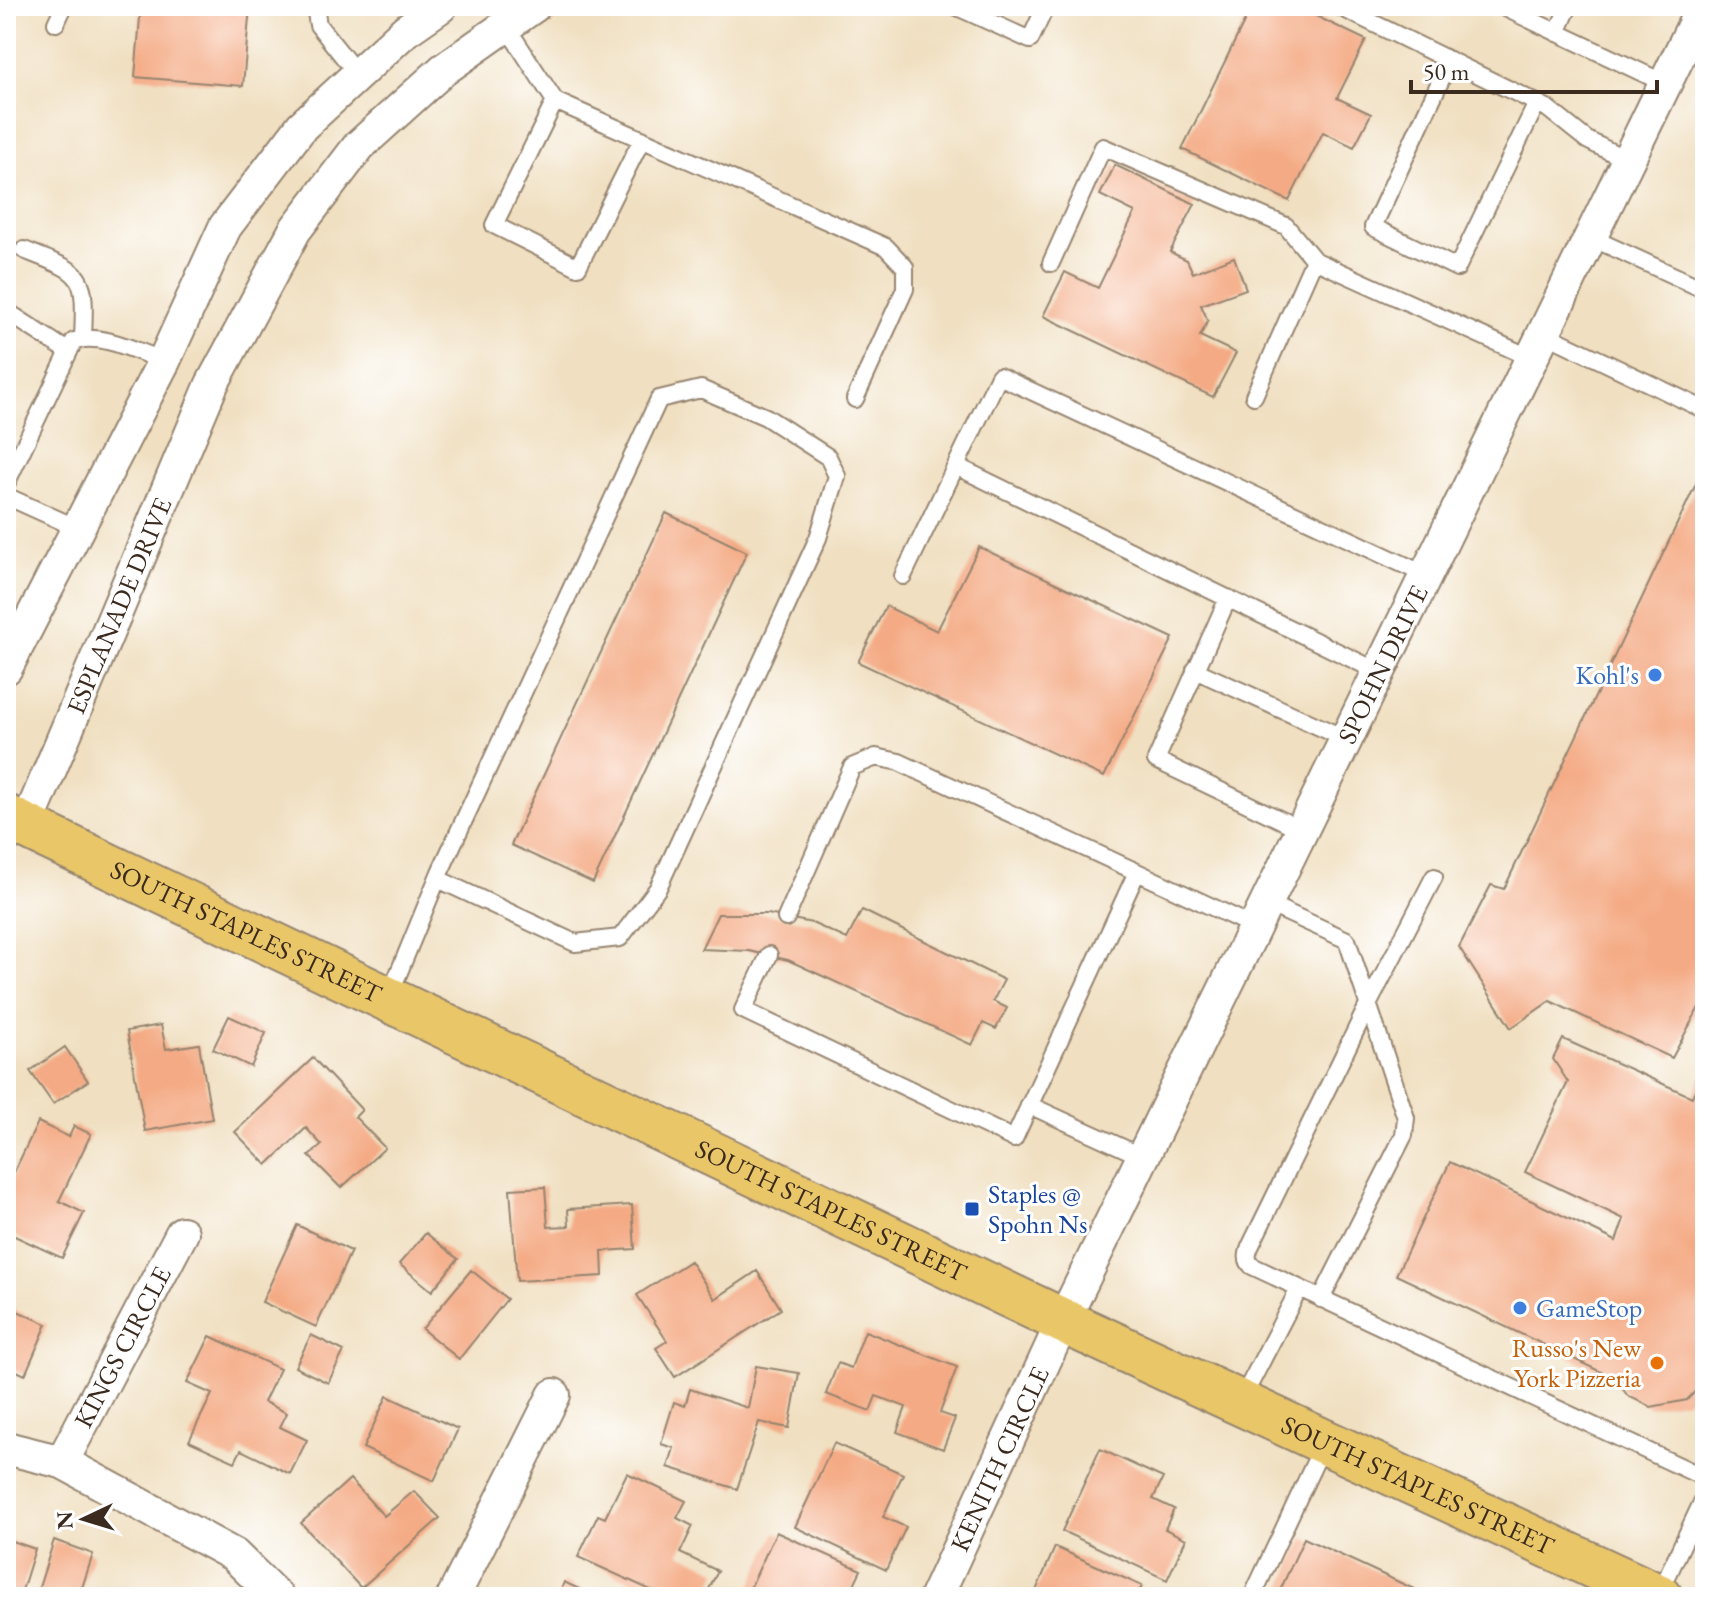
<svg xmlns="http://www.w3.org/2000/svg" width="1711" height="1603" viewBox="0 0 1711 1603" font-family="'EB Garamond',serif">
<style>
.building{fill:#f4ab85}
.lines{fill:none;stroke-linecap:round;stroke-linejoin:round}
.lane-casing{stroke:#96846f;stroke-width:20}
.street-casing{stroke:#96846f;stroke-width:36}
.primary-casing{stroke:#96846f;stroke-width:48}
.lane{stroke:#fff;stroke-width:16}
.street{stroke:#fff;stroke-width:32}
.primary{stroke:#e9c769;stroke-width:44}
.shop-dot{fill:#3f7fe0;stroke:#fff;stroke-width:3}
.transit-dot{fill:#1a4fb4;stroke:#fff;stroke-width:3}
.food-dot{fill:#e8710a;stroke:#fff;stroke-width:3}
.labels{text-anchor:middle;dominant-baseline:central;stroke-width:6;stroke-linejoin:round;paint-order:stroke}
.street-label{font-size:26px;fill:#3b2a1e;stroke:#fff}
.shop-label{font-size:26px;fill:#366cbe;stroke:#fff;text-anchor:end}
.transit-label{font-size:26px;fill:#164399;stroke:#fff;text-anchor:start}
.food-label{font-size:26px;fill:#c56008;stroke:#fff;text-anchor:end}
</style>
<rect width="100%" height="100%" fill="#fff"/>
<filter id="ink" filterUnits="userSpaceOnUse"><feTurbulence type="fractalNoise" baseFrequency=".0125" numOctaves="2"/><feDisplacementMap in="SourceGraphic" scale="16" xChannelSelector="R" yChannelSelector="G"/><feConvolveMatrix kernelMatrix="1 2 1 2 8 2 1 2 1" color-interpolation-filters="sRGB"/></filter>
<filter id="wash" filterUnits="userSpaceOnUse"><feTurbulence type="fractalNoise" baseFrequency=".006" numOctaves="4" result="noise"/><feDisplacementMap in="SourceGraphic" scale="32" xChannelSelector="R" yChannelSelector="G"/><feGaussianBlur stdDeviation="1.8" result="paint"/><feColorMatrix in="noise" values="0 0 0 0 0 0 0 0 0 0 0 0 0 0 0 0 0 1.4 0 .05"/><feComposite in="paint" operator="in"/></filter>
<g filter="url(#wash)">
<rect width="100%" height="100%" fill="#f0dfc0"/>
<g id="blocks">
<path class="building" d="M141 6H250L243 86 135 77Z
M1252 6H1295L1366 40 1337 98 1371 114 1354 147 1323 132 1289 201 1182 149Z
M1115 165 1195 204 1170 252 1187 260 1193 273 1234 257 1246 289 1201 305 1208 321 1200 336 1236 353 1213 397 1043 316 1065 272 1098 288 1135 212 1100 195Z
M1705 465V996L1672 1058 1550 1001 1511 1028 1459 947 1491 885 1504 889Z
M666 513 747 552 593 883 511 845Z
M979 547 1173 638 1104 777 858 662 886 606 937 631Z
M862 910 1004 980 993 1001 1007 1008 996 1029 983 1023 972 1045 788 960 749 951 701 949 718 914H768L812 923 847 939Z
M229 1016 266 1033 251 1067 213 1049Z
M161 1025 166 1049 199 1044 212 1119 145 1131 127 1031Z
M1563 1039 1692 1097 1705 1069V1381L1687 1400 1651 1407 1628 1396 1614 1378 1396 1275 1450 1162 1616 1241 1624 1219 1525 1172 1568 1082 1553 1059Z
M65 1047 88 1081 53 1104 30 1071Z
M313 1058 362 1110 355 1117 385 1148 341 1188 309 1156 322 1145 306 1128 267 1165 235 1132Z
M38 1122 69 1137 74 1126 91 1134 59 1201 84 1213 62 1258 6 1232V1189Z
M545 1187 548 1227 569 1226 568 1209 632 1205 635 1249 602 1251 603 1276 517 1281 510 1189Z
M297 1225 351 1251 316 1327 262 1302Z
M426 1233 458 1259 432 1291 399 1264Z
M690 1261 715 1299 757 1271 781 1309 675 1377 656 1348 667 1341 637 1295Z
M471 1270 507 1299 459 1359 422 1329Z
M6 1306 47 1324 25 1375 6 1366Z
M865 1331 957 1367 940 1413 955 1418 943 1449 897 1432 906 1407 876 1396 870 1411 826 1394 838 1363 851 1368Z
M311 1335 344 1351 328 1383 295 1367Z
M210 1336 280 1369 264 1402 287 1413 280 1427 307 1440 290 1474 241 1450 235 1462 189 1441 212 1394 187 1383Z
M756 1366 799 1373 789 1428 759 1422 737 1489 668 1467 674 1448 661 1444 674 1402 685 1406 690 1389 748 1408Z
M387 1396 458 1429 434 1481 363 1448Z
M834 1443 903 1474 883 1517 906 1527 886 1570 795 1527Z
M1100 1449 1163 1478 1153 1499 1174 1509 1165 1529 1186 1539 1167 1580 1062 1531Z
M627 1473 686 1501 677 1518 693 1526 680 1553 718 1571 705 1597H666L578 1557 598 1515 605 1518Z
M350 1479 384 1516 414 1491 440 1518 361 1588 301 1523Z
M776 1532 861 1570 848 1597H746Z
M1304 1538 1431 1597H1283L1278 1595Z
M6 1539 35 1549 20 1597H6Z
M54 1540 93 1554 81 1591 97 1597H36Z
M1055 1547 1142 1586 1137 1597H1045L1035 1593Z
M564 1582 596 1597H558Z"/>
</g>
</g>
<g filter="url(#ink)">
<use href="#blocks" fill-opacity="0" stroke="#96846f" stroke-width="2"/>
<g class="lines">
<g class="lane-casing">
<path id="lane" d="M315 6 318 25 358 75
M955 6 1030 40 1046 6
M1338 6 1547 108 1587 140 1627 160
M1501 6 1664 83
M56 23 64 6
M506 26 555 101 886 247 905 267V289L855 399
M1557 33 1569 6
M1450 60 1373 227 1457 268 1537 103
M555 101 494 225 578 267 642 139
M1590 237 1705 290
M24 250C84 274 86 271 83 338
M1051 263 1103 147 1286 226 1314 260 1531 358
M6 311 69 352
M1543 333 1705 410
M1254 396 1314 260
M956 466 1379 672
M6 484 74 341C101 332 138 352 164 361
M6 496 77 528
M903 576 999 376 1426 575
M1228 598 1156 760 1302 830
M1195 670 1346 739
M1434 877 1368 1005 1250 1247C1247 1255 1246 1260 1252 1266L1705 1478
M1266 903 1347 940 1406 1118 1404 1135 1321 1299
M786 918 852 767 876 757 899 762 1137 872
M769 955 743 1010 1014 1139 1137 872 1255 927
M388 999 440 872 659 399 701 389 766 417 828 457 837 476 818 538 658 888 620 938 575 943 438 879
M1029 1105 1143 1157
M1241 1401 1299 1289
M1658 1596 1705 1496
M1252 1597 1324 1443"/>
</g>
<g class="street-casing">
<g id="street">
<path d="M6 668 164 361 225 227 302 126 405 31 441 6"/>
<path id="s1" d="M26 827 212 384 295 230 359 146 443 70 534 6"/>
<path d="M6 1448 62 1462 234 1555 277 1597"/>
<path id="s2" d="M62 1462 182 1233"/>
<path d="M453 1597 554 1395"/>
<path id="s3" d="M936 1597 1063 1321 1703 6"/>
</g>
</g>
<g class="primary-casing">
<g id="primary">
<path id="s4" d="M6 817 1063 1321 1660 1597"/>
</g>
</g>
<use href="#lane" class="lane"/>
<use href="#street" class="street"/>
<use href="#primary" class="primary"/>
</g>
</g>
<g class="shop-dot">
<circle cx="1655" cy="675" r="8"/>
<circle cx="1520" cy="1308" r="8"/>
</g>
<rect class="transit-dot" x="964" y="1201" width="16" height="16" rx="4"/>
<circle class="food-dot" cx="1657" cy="1363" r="8"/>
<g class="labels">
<g class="street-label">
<text stroke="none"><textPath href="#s1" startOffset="240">ESPLANADE DRIVE</textPath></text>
<text stroke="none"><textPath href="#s3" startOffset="1034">SPOHN DRIVE</textPath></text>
<text stroke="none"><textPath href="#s4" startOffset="266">SOUTH STAPLES STREET</textPath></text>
<text stroke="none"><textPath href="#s4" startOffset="914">SOUTH STAPLES STREET</textPath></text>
<text stroke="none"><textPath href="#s2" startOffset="130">KINGS CIRCLE</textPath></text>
<text stroke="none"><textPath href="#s3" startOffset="152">KENITH CIRCLE</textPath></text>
<text stroke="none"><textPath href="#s4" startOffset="1562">SOUTH STAPLES STREET</textPath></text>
</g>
<g class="shop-label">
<text x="1639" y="675">Kohl's</text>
<text x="1536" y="1308" text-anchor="start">GameStop</text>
</g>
<g class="transit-label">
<text x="988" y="1194">Staples @<tspan x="988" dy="30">Spohn Ns</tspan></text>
</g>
<g class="food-label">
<text x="1641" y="1348">Russo's New<tspan x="1641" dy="30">York Pizzeria</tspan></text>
</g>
</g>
<rect width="1711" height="1603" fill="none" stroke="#fff" stroke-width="32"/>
<g transform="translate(84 1519) rotate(266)" stroke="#ffffff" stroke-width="6" paint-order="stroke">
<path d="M0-6L14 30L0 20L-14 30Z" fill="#3b2a1e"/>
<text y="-12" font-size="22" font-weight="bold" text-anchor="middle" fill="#3b2a1e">N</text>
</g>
<path d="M1411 80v12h246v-12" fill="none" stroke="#3b2a1e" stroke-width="4"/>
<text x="1423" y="80" font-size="24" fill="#3b2a1e" stroke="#ffffff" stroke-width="6" paint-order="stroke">50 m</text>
</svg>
